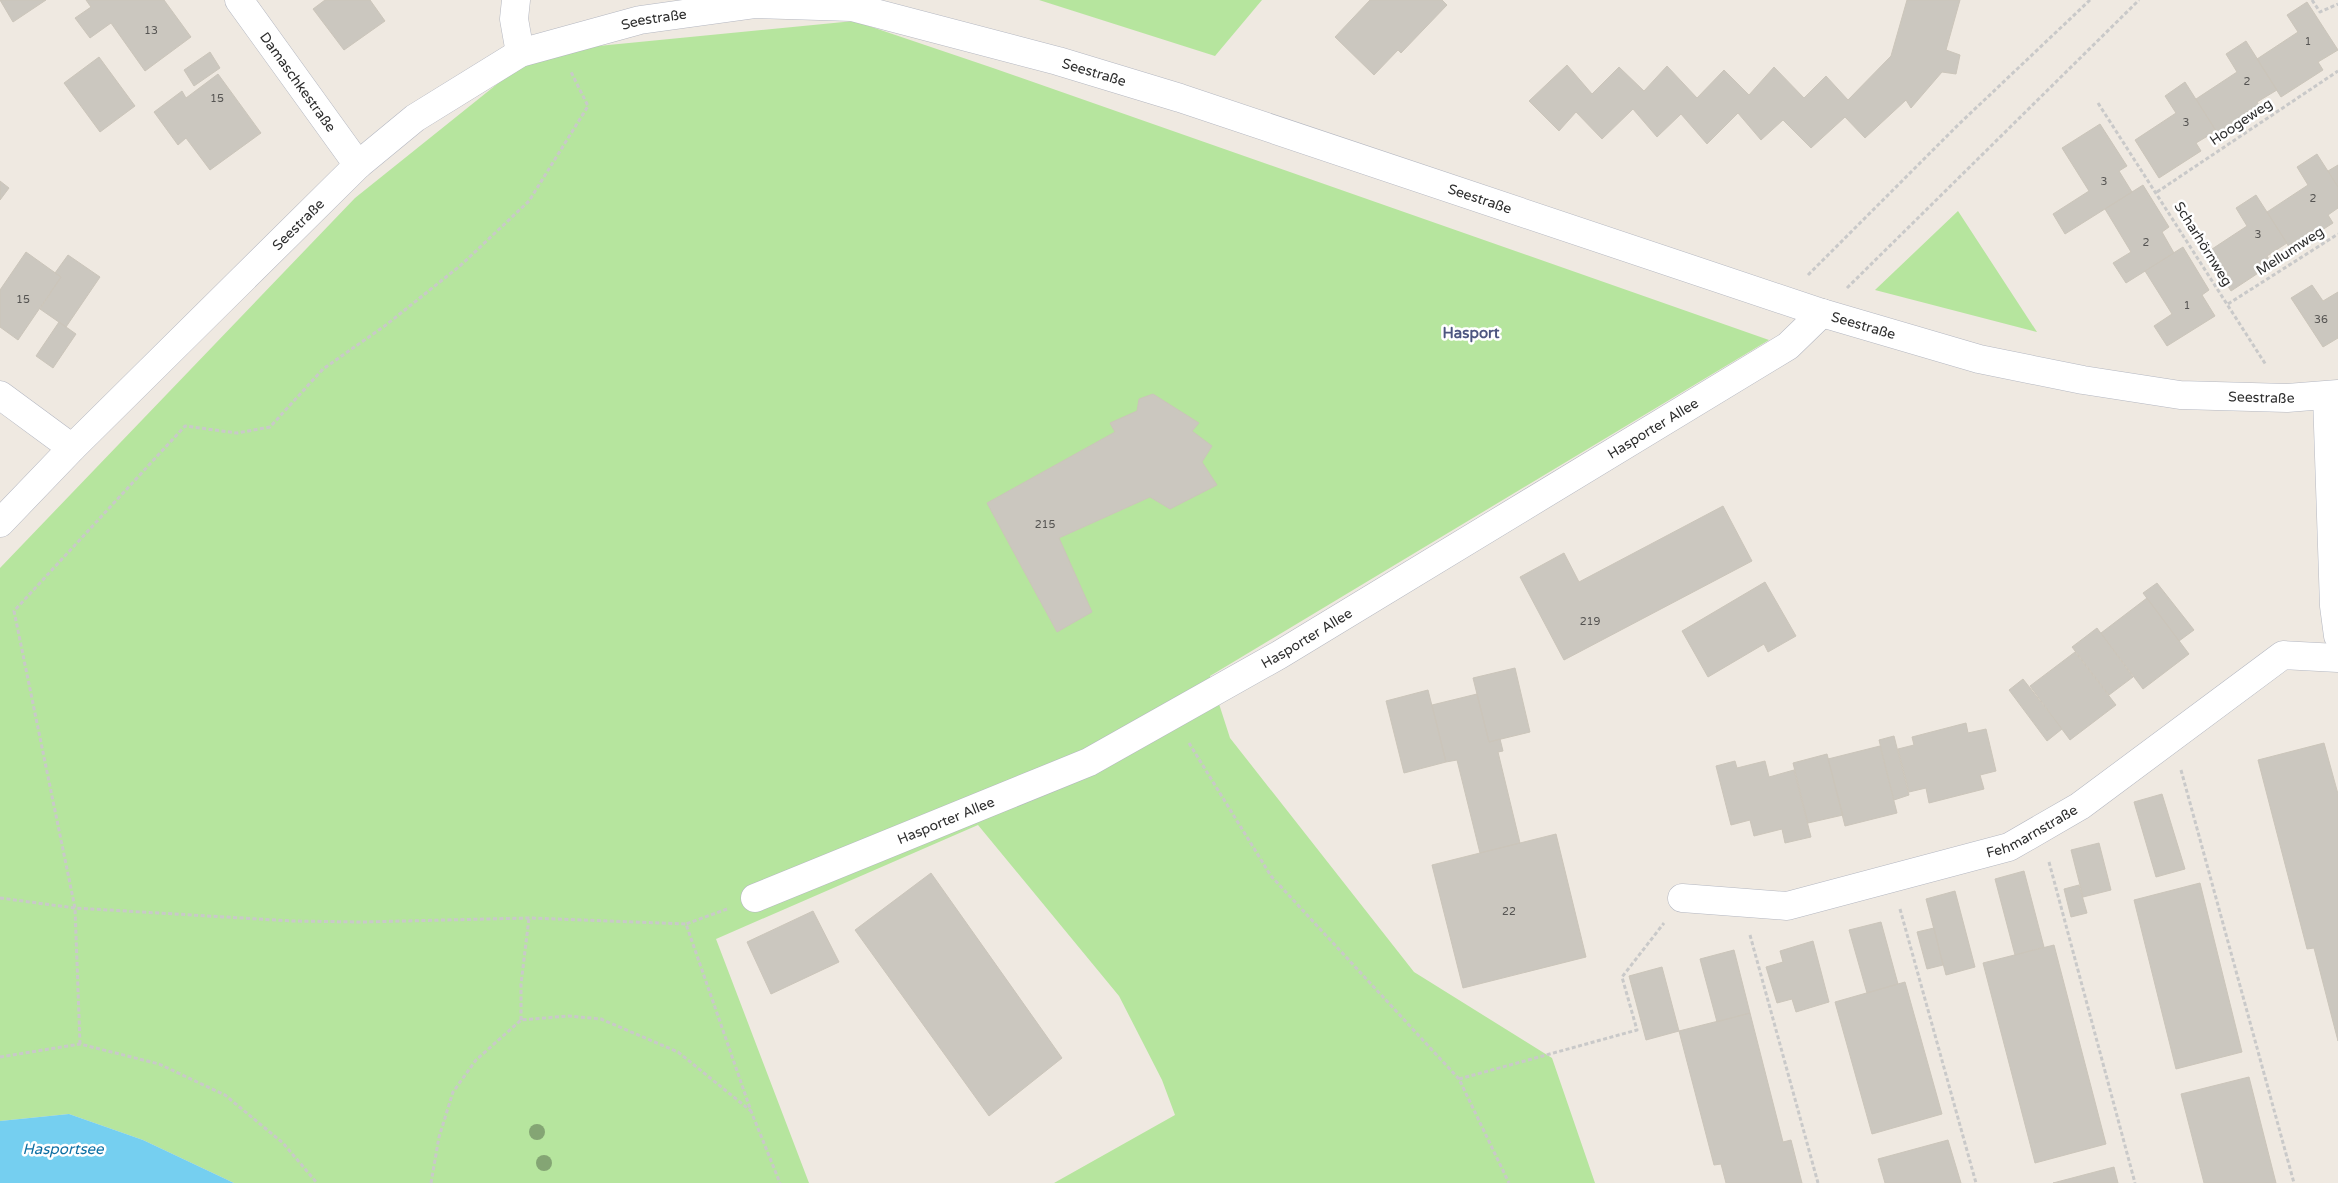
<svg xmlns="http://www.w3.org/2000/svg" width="2338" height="1183" viewBox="0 0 2338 1183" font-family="'Varela Round',sans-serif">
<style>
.green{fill:#b6e59e}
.water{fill:#75cff0}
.building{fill:#cbc7bf;stroke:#cbc5ba}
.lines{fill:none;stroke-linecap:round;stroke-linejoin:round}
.minor-casing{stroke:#b4b7c1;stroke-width:29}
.path{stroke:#c9c9c9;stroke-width:3;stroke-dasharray:4 2.5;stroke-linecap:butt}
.minor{stroke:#fff;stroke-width:28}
.tree{fill:#84a574}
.labels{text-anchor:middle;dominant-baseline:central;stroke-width:5;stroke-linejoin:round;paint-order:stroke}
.number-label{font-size:11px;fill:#555452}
.street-label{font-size:14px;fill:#2e2e2e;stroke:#fff}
.neighbourhood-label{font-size:15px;font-weight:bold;fill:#4d5680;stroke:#fff}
.water-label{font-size:15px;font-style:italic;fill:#0d6fa3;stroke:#fff}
</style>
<rect width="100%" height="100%" fill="#efe9e1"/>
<path class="green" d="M1039 0H1262L1215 56Z
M854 21 993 68 1769 340 1210 676 1230 738 1414 972 1552 1058 1595 1183H1054L1175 1115 1162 1080 1119 996 978 825 716 939 809 1183H234L143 1140 69 1114 0 1121V568L355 198 537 52Z
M1958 211 2037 332 1875 290Z"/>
<path class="water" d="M69 1114 143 1140 234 1183H0V1121Z"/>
<path class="building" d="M0 0H46L13 22Z
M86 0H164L191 37 145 71 111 23 90 38 75 18 91 7Z
M325 0H370L385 21 344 50 313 9Z
M1370 0H1442L1447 5 1401 53 1398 50 1374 75 1335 37Z
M1907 0H1960L1946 50 1960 55 1956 74 1942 72 1911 108 1906 100 1865 138 1845 117 1811 148 1783 120 1761 140 1738 113 1707 144 1681 114 1657 137 1633 109 1602 139 1576 112 1559 131 1529 101 1567 65 1592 94 1619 67 1644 91 1667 66 1697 98 1724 70 1749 95 1774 67 1804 98 1826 76 1848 100 1891 56Z
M2307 2 2338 50 2318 62 2323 70 2281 97 2257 59 2298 32 2287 15Z
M2246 41 2277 90 2257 102 2262 110 2220 137 2196 99 2237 72 2226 54Z
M210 52 220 68 194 86 184 70Z
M99 57 135 106 100 132 64 83Z
M218 74 261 133 210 170 186 138 178 145 154 112 182 91 186 98Z
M2185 82 2216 131 2196 143 2201 151 2159 178 2135 140 2176 113 2165 96Z
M2100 124 2127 166 2119 171 2132 192 2065 234 2053 214 2089 191 2062 148Z
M2317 154 2338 187V208L2328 215 2333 223 2291 250 2267 212 2308 185 2297 167Z
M2338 165V187L2328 171Z
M0 181 9 188 0 200Z
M2143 185 2169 227 2162 232 2174 253 2126 283 2113 263 2131 252 2105 209Z
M2256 195 2287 243 2267 256 2272 264 2231 291 2206 253 2247 226 2236 208Z
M2183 247 2209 290 2202 295 2215 316 2167 346 2154 326 2172 314 2145 271Z
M26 252 61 277 18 340 0 327V290Z
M68 255 100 277 66 327 40 309 61 277 55 273Z
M2312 285 2323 301 2338 292V338L2323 347 2291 298Z
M59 322 76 334 53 368 36 356Z
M1153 394 1199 423 1192 431 1212 446 1202 462 1217 485 1170 509 1150 497 1059 538 1092 612 1057 632 987 503 1115 432 1110 423 1137 411 1139 399Z
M1723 506 1752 561 1564 660 1520 577 1564 553 1579 582Z
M1765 582 1796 636 1768 652 1764 644 1708 677 1682 631Z
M2157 583 2194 630 2179 641 2143 593Z
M2147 598 2189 654 2143 689 2101 633Z
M2097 628 2133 677 2109 695 2072 647Z
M2075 652 2116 705 2070 740 2030 686Z
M1515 668 1530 732 1489 742 1473 678Z
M2023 679 2062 729 2047 741 2009 690Z
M1428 690 1446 762 1404 773 1386 701Z
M1477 694 1489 742 1500 739 1503 751 1498 752 1520 843 1480 853 1457 760 1446 762 1432 705Z
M1966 723 1968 733 1986 729 1996 771 1980 775 1984 789 1929 803 1926 788 1909 792 1898 749 1914 745 1912 737Z
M1894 736 1909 795 1894 800 1879 740Z
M2324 743 2338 794V1041L2314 948 2307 949 2258 760Z
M1880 746 1897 813 1845 826 1828 759Z
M1827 754 1843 815 1808 823 1793 763Z
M1735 761 1737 768 1765 761 1769 777 1794 770 1811 837 1785 843 1782 829 1754 836 1750 820 1731 825 1716 766Z
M2162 794 2185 869 2156 877 2134 802Z
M1556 834 1586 957 1463 988 1432 865Z
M2099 843 2111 890 2083 897 2071 850Z
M2024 871 2044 947 2015 955 1995 879Z
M931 873 1062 1058 989 1116 855 930Z
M2200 883 2242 1052 2176 1069 2134 900Z
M2079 885 2087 913 2071 917 2064 889Z
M1955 891 1975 967 1946 975 1926 899Z
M813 911 839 962 771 994 747 942Z
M1881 922 1898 984 1867 993 1849 930Z
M1934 928 1943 965 1927 969 1917 932Z
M1813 941 1829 1002 1796 1012 1792 999 1777 1003 1766 967 1783 962 1780 951Z
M2054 945 2106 1144 2035 1163 1983 963Z
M1734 950 1750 1013 1717 1022 1700 959Z
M1662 967 1679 1031 1646 1040 1629 976Z
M1905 982 1942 1114 1872 1134 1835 1002Z
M1750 1013 1783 1142 1791 1140 1802 1183H1726L1721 1164 1714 1165 1679 1031Z
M2249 1077 2276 1183H2204L2181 1094Z
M1948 1140 1961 1183H1885L1878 1159Z
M2114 1167 2118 1183H2053Z"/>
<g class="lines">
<g class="minor-casing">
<g id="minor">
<path id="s1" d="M239 0 358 165"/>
<path d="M516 0 514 19 520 53"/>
<path d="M0 395 72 448"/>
<path d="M2327 396 2334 606 2338 636"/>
<path id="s2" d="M0 523 72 448 358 165 415 118 520 53 640 20 756 4 852 7 1058 61 1180 98 1822 313 1979 359 2083 380 2180 395 2287 398 2338 394"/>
<path id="s3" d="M755 898 1089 762 1279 655 1788 346 1822 313"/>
<path id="s4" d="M1682 898 1787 906 2009 847 2080 806 2283 655 2338 658"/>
</g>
</g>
<path class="path" d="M2312 0 2320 12 2338 4
M2098 103 2266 365
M2157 192 2338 71
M1808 275 1958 125 2090 0
M1847 288 2139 0
M2228 304 2338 234
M1189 743 1271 876 1459 1079 1509 1183
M2181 770 2294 1183
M2049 862 2135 1183
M0 898 75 908 292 921 362 922 529 918 686 924
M727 909 686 924 751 1111 780 1183
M1900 909 1976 1183
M1750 935 1818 1183
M521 1020V984L529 918
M80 1044 75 908 14 611 185 426 237 433 270 427 323 369 386 325 461 265 529 201 588 106 571 72
M0 1057 80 1044 159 1064 225 1095 283 1143 317 1183
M1459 1079 1637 1030 1622 977 1664 923
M431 1183 439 1137 453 1092 476 1060 521 1020 568 1016 601 1019 678 1052 751 1111"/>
<use href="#minor" class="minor"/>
</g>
<g class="tree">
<circle cx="537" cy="1132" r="8"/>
<circle cx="544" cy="1163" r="8"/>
</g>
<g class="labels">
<g class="number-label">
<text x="151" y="30">13</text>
<text x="2308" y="41">1</text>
<text x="2247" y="81">2</text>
<text x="217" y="98">15</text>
<text x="2186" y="122">3</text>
<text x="2104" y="181">3</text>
<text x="2313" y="198">2</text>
<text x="2258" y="234">3</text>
<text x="2146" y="242">2</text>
<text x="23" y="299">15</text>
<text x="2187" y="305">1</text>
<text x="2321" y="319">36</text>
<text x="1045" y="524">215</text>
<text x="1590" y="621">219</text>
<text x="1509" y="911">22</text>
</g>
<g class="street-label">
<text stroke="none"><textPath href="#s2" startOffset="842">Seestraße</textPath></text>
<text stroke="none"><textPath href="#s2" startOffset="1292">Seestraße</textPath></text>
<text stroke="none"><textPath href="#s1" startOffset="101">Damaschkestraße</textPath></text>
<text transform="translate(2241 122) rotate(-34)">Hoogeweg</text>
<text stroke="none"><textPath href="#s2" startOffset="1698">Seestraße</textPath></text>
<text stroke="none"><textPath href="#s2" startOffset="422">Seestraße</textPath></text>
<text transform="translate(2203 244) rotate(58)">Scharhörnweg</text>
<text transform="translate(2290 251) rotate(-33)">Mellumweg</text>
<text stroke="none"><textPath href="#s2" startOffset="2102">Seestraße</textPath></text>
<text stroke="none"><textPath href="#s2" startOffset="2508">Seestraße</textPath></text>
<text stroke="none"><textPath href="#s3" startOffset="1016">Hasporter Allee</textPath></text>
<text stroke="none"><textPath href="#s3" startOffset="611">Hasporter Allee</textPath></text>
<text stroke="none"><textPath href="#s3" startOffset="206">Hasporter Allee</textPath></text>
<text stroke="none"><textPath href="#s4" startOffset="362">Fehmarnstraße</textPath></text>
</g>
<g class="neighbourhood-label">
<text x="1471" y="333">Hasport</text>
</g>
<g class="water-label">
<text x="63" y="1149">Hasportsee</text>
</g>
</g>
</svg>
